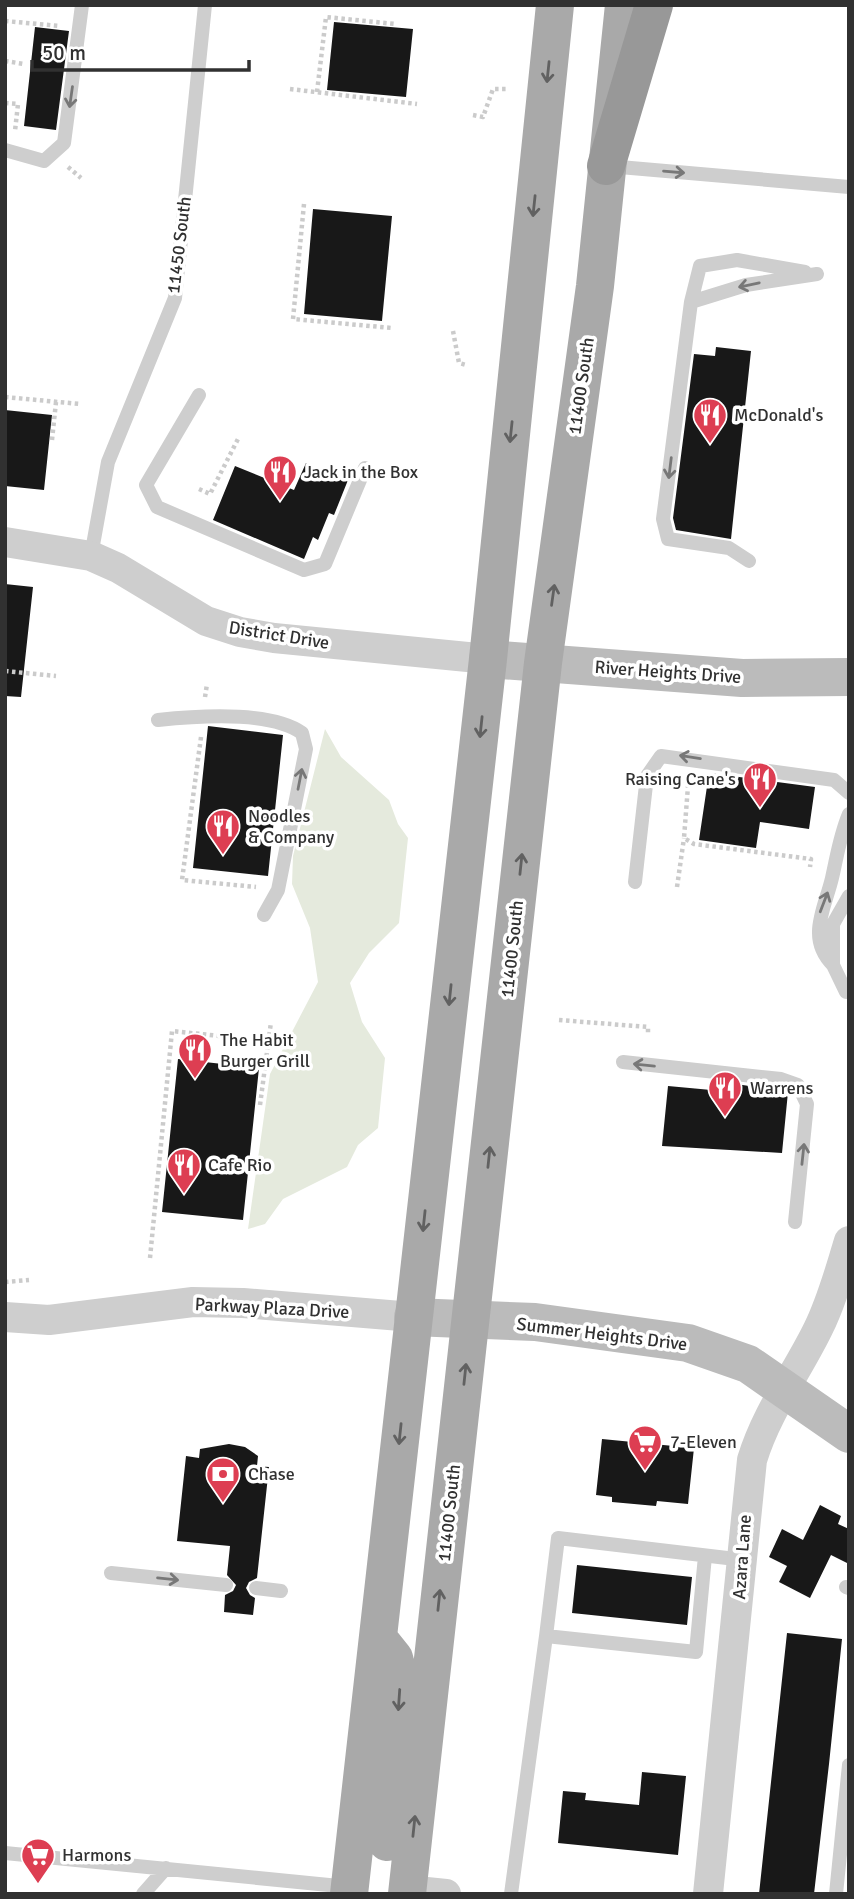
<svg xmlns="http://www.w3.org/2000/svg" width="854" height="1899" viewBox="0 0 854 1899" font-family="Signika,sans-serif">
<style>
.green{fill:#e5eadd}
.building{fill:#181818}
.lines{fill:none;stroke-linecap:round;stroke-linejoin:round}
.path{stroke:#cbcbcb;stroke-width:4.5;stroke-dasharray:3.5 3.5;stroke-linecap:butt}
.lane{stroke:#cecece;stroke-width:14}
.street{stroke:#cecece;stroke-width:30}
.secondary{stroke:#bbb;stroke-width:38}
.primary{stroke:#a9a9a9;stroke-width:38}
.highway{stroke:#989898;stroke-width:38}
.oneway{stroke:#616161}
.oneway2{stroke:#787878}
.labels{text-anchor:middle;dominant-baseline:central;stroke-width:7;stroke-linejoin:round;paint-order:stroke}
.street-label{font-size:18px;fill:#313131;stroke:#fff}
.poi-label{font-size:18px;fill:#313131;stroke:#fff;text-anchor:start}
</style>
<rect width="100%" height="100%" fill="#fff"/>
<path class="green" d="M325 729 341 757 389 800 398 824 408 838 399 923 369 953 350 983 362 1022 385 1058 378 1128 358 1145 347 1167 283 1199 265 1224 248 1229 270 1074 318 982 310 928 292 884 293 856Z"/>
<path class="building" d="M334 22 413 29 406 97 327 90Z
M35 27 69 31 56 130 24 126Z
M313 209 392 216 382 321 304 314Z
M716 347 751 351 731 539 676 530 673 518 694 354 715 356Z
M5 410 52 415 44 490 5 486Z
M306 463 348 480 334 515 329 513 318 540 313 537 304 559 213 520 235 466 294 490Z
M5 584 33 587 21 697 5 696Z
M208 726 283 735 268 876 193 868Z
M709 773 815 787 809 829 760 822 756 848 699 840Z
M178 1059 259 1068 243 1220 162 1212Z
M723 1082 788 1092 782 1153 662 1146 668 1086 722 1091Z
M602 1439 694 1448 688 1504 657 1501 656 1506 612 1502V1497L596 1495Z
M229 1444 245 1447 258 1456 257 1466 269 1467 257 1578 249 1582 246 1588 250 1595 255 1598 253 1615 224 1612 225 1595 233 1591 236 1585 227 1575 230 1546 177 1541 186 1456 199 1458 200 1449Z
M820 1505 841 1516 838 1524 849 1529V1564L831 1555 810 1598 779 1582 787 1566 769 1557 782 1529 803 1540Z
M577 1565 692 1577 687 1625 572 1613Z
M787 1633 842 1639 829 1764 814 1894H759Z
M642 1772 686 1776 678 1855 558 1843 563 1791 586 1793 585 1800 639 1805Z"/>
<g class="lines">
<path class="path" d="M5 21 60 26
M5 61 24 64
M290 89 417 104
M317 92 326 17 395 24
M5 103 18 104 15 131
M473 115 483 117 493 89H506
M68 167 81 178
M304 204 293 319 392 328
M453 331 459 363 466 365
M5 397 80 404
M52 440 56 402
M199 489 210 494 239 437
M5 671 56 676
M205 697 207 684
M201 737 182 880 256 887
M681 781 688 786 684 838 694 844 811 859 810 867
M677 887 684 838
M559 1020 648 1027V1035
M260 1105 271 1022
M150 1258 172 1031 268 1041
M5 1282 29 1280"/>
<path class="lane" d="M5 150 44 161 64 143 82 5
M608 166 849 187
M691 302 700 266 737 260 805 272
M199 395 146 485 157 507 304 570 325 564 365 468
M91 556 108 462 175 298 205 5
M749 561 729 548 668 539 663 519 691 302 746 285 817 274
M158 720C196 716 270 710 302 733L306 749 278 890 264 915
M635 882 647 776 661 756 834 780 849 793
M833 965C806 938 825 908 832 878 837 856 840 835 849 814
M846 992 833 965V924L849 896
M623 1062 781 1079 798 1085 807 1104 795 1222
M705 1556 696 1652 546 1636 558 1538 744 1560
M111 1573 226 1585
M846 1587 849 1588
M256 1588 281 1591
M5 1853 349 1887
M143 1894 166 1868
M511 1894 546 1636
M836 1894 849 1765"/>
<path class="street" d="M5 542 91 556 118 568 206 621 240 632 274 638 488 659
M5 1317 49 1320 193 1302 243 1303 413 1317
M407 1890 446 1894
M708 1894 752 1460C767 1411 796 1374 818 1329 832 1301 840 1270 849 1241"/>
<path class="secondary" d="M488 659 742 678 849 677
M413 1317 535 1322 688 1343 748 1364 849 1434"/>
<path class="primary" d="M378 1638 394 1658 400 1681 387 1842
M349 1894 488 659 555 5
M407 1894 543 663 595 286 624 5"/>
<path class="highway" d="M606 166 654 5"/>
</g>
<defs><path id="oneway-shaft" d="M-6 0H5M1.5-3L5.5 0L1.5 3" fill="none" stroke-width="1.6" stroke-linecap="round" stroke-linejoin="round" transform="scale(1.75)"/></defs>
<g class="oneway">
<use href="#oneway-shaft" transform="translate(548 72) rotate(96)"/>
<use href="#oneway-shaft" transform="translate(534 206) rotate(96)"/>
<use href="#oneway-shaft" transform="translate(511 432) rotate(96)"/>
<use href="#oneway-shaft" transform="translate(553 595) rotate(-82)"/>
<use href="#oneway-shaft" transform="translate(481 727) rotate(96)"/>
<use href="#oneway-shaft" transform="translate(521 864) rotate(-84)"/>
<use href="#oneway-shaft" transform="translate(450 995) rotate(96)"/>
<use href="#oneway-shaft" transform="translate(489 1157) rotate(-84)"/>
<use href="#oneway-shaft" transform="translate(424 1221) rotate(96)"/>
<use href="#oneway-shaft" transform="translate(465 1374) rotate(-84)"/>
<use href="#oneway-shaft" transform="translate(400 1434) rotate(96)"/>
<use href="#oneway-shaft" transform="translate(439 1600) rotate(-84)"/>
<use href="#oneway-shaft" transform="translate(399 1700) rotate(94)"/>
<use href="#oneway-shaft" transform="translate(414 1826) rotate(-84)"/>
</g>
<g class="oneway2">
<use href="#oneway-shaft" transform="translate(71 97) rotate(98)"/>
<use href="#oneway-shaft" transform="translate(674 172) rotate(5)"/>
<use href="#oneway-shaft" transform="translate(749 285) rotate(168)"/>
<use href="#oneway-shaft" transform="translate(670 468) rotate(97)"/>
<use href="#oneway-shaft" transform="translate(690 757) rotate(-171)"/>
<use href="#oneway-shaft" transform="translate(300 779) rotate(-79)"/>
<use href="#oneway-shaft" transform="translate(824 902) rotate(-69)"/>
<use href="#oneway-shaft" transform="translate(644 1065) rotate(-174)"/>
<use href="#oneway-shaft" transform="translate(803 1154) rotate(-84)"/>
<use href="#oneway-shaft" transform="translate(168 1579) rotate(6)"/>
</g>
<defs>
<g id="restaurant-pin" transform="scale(1.75)"><path d="M0 17L-7.5 6A9.5 9.5 0 1 1 7.5 6Z" fill="#dd3e52" stroke="#fff"/><path d="M-5-6h1v4h1v-4h1v4h1v-4h1v5L-1.5 .5V6h-2V.5L-5-1ZM5-6V6H3V1.5H1.5Q1.5-4 5-6Z" fill="#fff"/></g>
<g id="supermarket-pin" transform="scale(1.75)"><path d="M0 17L-7.5 6A9.5 9.5 0 1 1 7.5 6Z" fill="#dd3e52" stroke="#fff"/><path d="M-6-5.5h2.5l.6 2H6L4.5 2H-2.5L-4.4-4H-6ZM-1.5 3.2a1.3 1.3 0 1 0 .1 0ZM3 3.2a1.3 1.3 0 1 0 .1 0Z" fill="#fff"/></g>
<g id="bank-pin" transform="scale(1.75)"><path d="M0 17L-7.5 6A9.5 9.5 0 1 1 7.5 6Z" fill="#dd3e52" stroke="#fff"/><path d="M-6-4H6V4H-6ZM0-2.3a2.3 2.3 0 1 0 0 4.6a2.3 2.3 0 1 0 0-4.6Z" fill="#fff"/></g>
</defs>
<g fill-rule="evenodd">
<use href="#restaurant-pin" x="710" y="415"/>
<use href="#restaurant-pin" x="280" y="472"/>
<use href="#restaurant-pin" x="760" y="779"/>
<use href="#restaurant-pin" x="223" y="826"/>
<use href="#restaurant-pin" x="195" y="1050"/>
<use href="#restaurant-pin" x="725" y="1088"/>
<use href="#restaurant-pin" x="184" y="1165"/>
<use href="#supermarket-pin" x="645" y="1442"/>
<use href="#bank-pin" x="223" y="1474"/>
<use href="#supermarket-pin" x="38" y="1855"/>
</g>
<g class="labels">
<g class="street-label">
<text transform="translate(179 245) rotate(-83)">11450 South</text>
<text transform="translate(581 386) rotate(-82)">11400 South</text>
<text transform="translate(279 635) rotate(9)">District Drive</text>
<text transform="translate(668 672) rotate(4)">River Heights Drive</text>
<text transform="translate(512 949) rotate(-84)">11400 South</text>
<text transform="translate(272 1308) rotate(3)">Parkway Plaza Drive</text>
<text transform="translate(602 1334) rotate(7)">Summer Heights Drive</text>
<text transform="translate(449 1513) rotate(-84)">11400 South</text>
<text transform="translate(742 1557) rotate(-86)">Azara Lane</text>
</g>
<g class="poi-label">
<text x="734" y="415">McDonald's</text>
<text x="304" y="472">Jack in the Box</text>
<text x="736" y="779" text-anchor="end">Raising Cane's</text>
<text x="248" y="816">Noodles<tspan x="248" dy="21">&amp; Company</tspan></text>
<text x="220" y="1040">The Habit<tspan x="220" dy="21">Burger Grill</tspan></text>
<text x="750" y="1088">Warrens</text>
<text x="208" y="1165">Cafe Rio</text>
<text x="670" y="1442">7-Eleven</text>
<text x="248" y="1474">Chase</text>
<text x="62" y="1855">Harmons</text>
</g>
</g>
<rect width="854" height="1899" fill="none" stroke="#313131" stroke-width="14"/>
<path d="M32 60v10h217v-10" fill="none" stroke="#313131" stroke-width="3.5"/>
<text x="42" y="60" font-size="21" fill="#313131" stroke="#ffffff" stroke-width="5" paint-order="stroke">50 m</text>
</svg>
